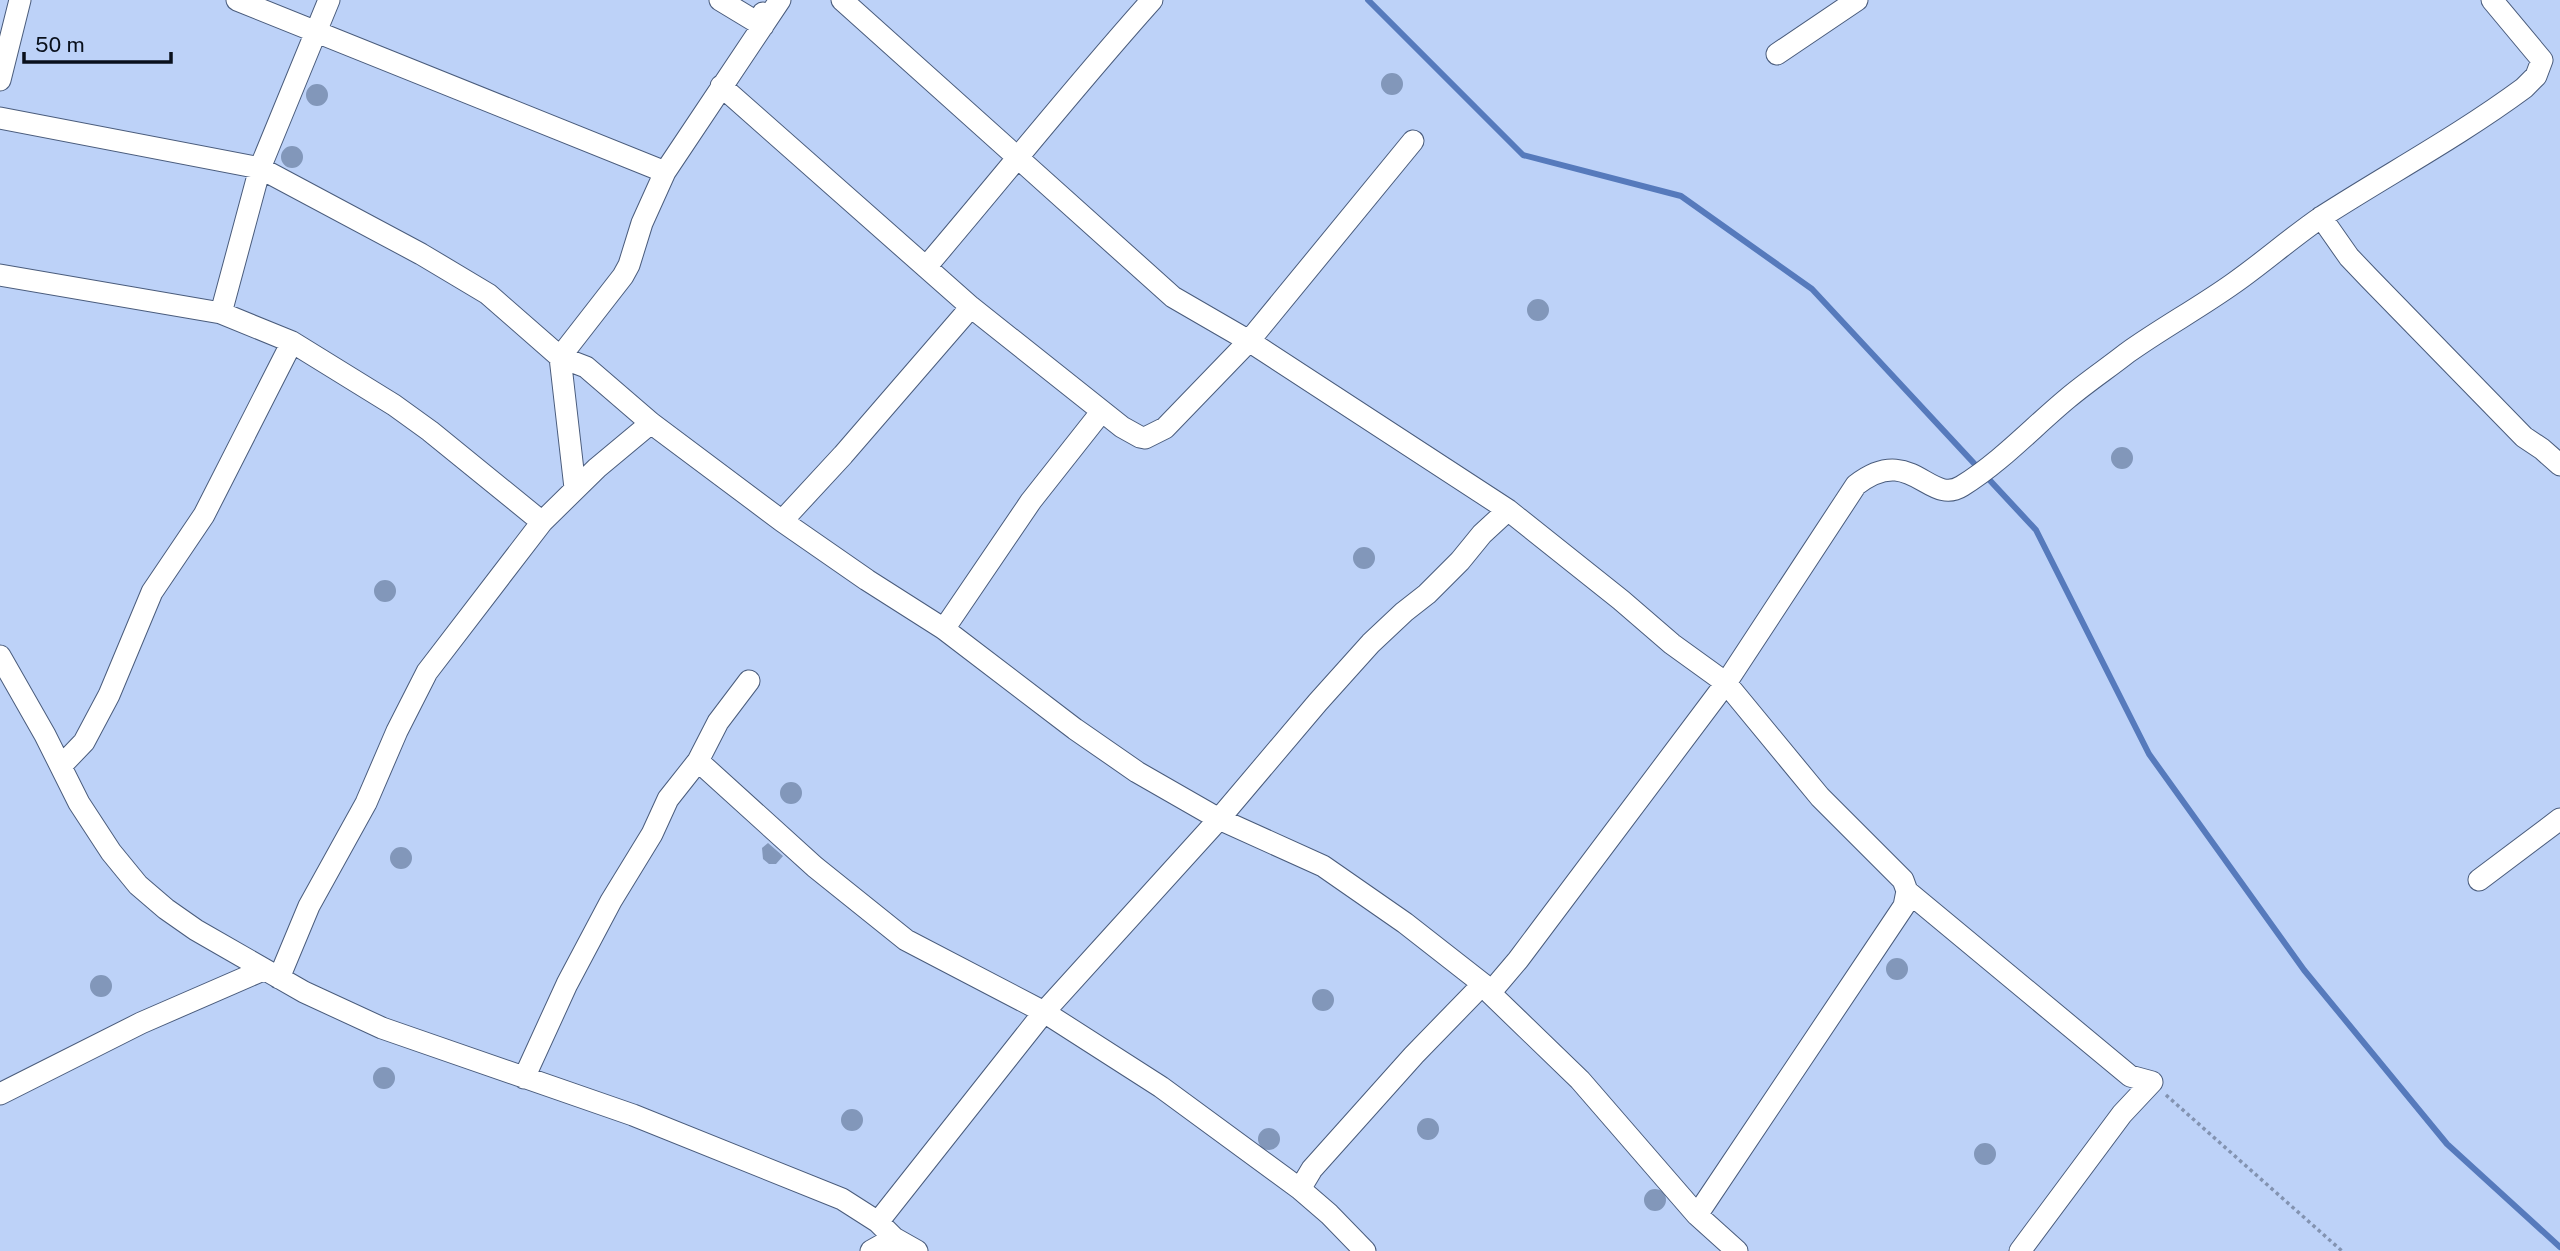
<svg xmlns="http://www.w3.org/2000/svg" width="2560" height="1251" viewBox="0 0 2560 1251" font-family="'Public Sans',sans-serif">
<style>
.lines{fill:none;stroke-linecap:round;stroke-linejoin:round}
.stream{stroke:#567abc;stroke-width:6}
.building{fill:#8297ba}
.minor-casing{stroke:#4a5c7c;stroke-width:23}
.path{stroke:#8393b1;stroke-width:3.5;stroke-dasharray:3.5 3.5;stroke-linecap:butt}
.minor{stroke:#fff;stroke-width:21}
</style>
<rect width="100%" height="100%" fill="#bdd2f8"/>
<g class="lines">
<path class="stream" d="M1368 0 1523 155 1681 196 1812 289 2036 530 2149 754 2304 970 2447 1144 2560 1247"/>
</g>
<path class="building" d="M1381 84a11 11 0 1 1 22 0a11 11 0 1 1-22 0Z
M306 95a11 11 0 1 1 22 0a11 11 0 1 1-22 0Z
M281 157a11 11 0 1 1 22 0a11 11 0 1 1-22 0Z
M1527 310a11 11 0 1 1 22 0a11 11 0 1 1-22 0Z
M2111 458a11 11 0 1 1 22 0a11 11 0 1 1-22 0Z
M1353 558a11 11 0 1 1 22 0a11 11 0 1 1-22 0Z
M374 591a11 11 0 1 1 22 0a11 11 0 1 1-22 0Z
M780 793a11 11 0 1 1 22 0a11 11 0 1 1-22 0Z
M768 843 783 856 776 864H769L763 859 762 848Z
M390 858a11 11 0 1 1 22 0a11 11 0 1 1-22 0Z
M1886 969a11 11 0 1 1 22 0a11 11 0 1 1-22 0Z
M90 986a11 11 0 1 1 22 0a11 11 0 1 1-22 0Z
M1312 1000a11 11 0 1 1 22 0a11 11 0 1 1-22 0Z
M373 1078a11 11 0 1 1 22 0a11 11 0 1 1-22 0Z
M841 1120a11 11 0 1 1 22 0a11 11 0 1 1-22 0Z
M1417 1129a11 11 0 1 1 22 0a11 11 0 1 1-22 0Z
M1258 1139a11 11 0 1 1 22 0a11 11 0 1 1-22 0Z
M1974 1154a11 11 0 1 1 22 0a11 11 0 1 1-22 0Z
M1644 1200a11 11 0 1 1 22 0a11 11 0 1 1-22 0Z"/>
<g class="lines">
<g class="minor-casing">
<path id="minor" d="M237 0 665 172
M720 0 763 26V13
M842 0 1173 297 1249 341 1508 510 1621 600 1672 644 1726 683 1820 797 1903 880 1907 891 1904 906 1697 1215
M1777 54 1857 0
M0 80 20 0
M721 86 971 307 1122 427 1140 437 1145 438 1165 428 1249 341 1413 141
M0 118 260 168 421 254 488 294 560 357 586 367 651 423 782 521 867 580 944 629 1075 729 1137 772 1219 819 1323 866 1405 923 1483 984 1490 993
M2321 217 2349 257 2369 278 2524 437 2542 449 2560 465
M926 267C1002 178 1074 87 1152 0
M0 275 221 313 292 342 394 405 430 431 542 522
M221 313 260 168 329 0
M575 488 560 357 623 276 629 265 642 223 665 172 780 0
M782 521 843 455 971 307
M944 629 1031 501 1102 411
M0 656 45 735 79 803 111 852 138 885 166 909 196 930 304 992 382 1028 633 1115 842 1199 878 1222 894 1238 917 1251
M698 761 815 867 906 940 1044 1012 1161 1087 1300 1189 1329 1214 1365 1251
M61 766 84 742 109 695 152 592 204 515 292 342
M2479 880 2560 819
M1907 891 2130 1076 2152 1082 2122 1114 2020 1251
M279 978 309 906 366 803 397 731 427 672 542 522 597 468 651 423
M524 1078 567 984 611 901 652 834 668 799 698 761 718 722 749 681
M0 1094 141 1023 263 970
M1300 1189 1312 1169 1414 1055 1483 984
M878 1222 1044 1012 1219 819 1318 702 1371 643 1404 612 1427 594 1460 561 1482 534 1508 510
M871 1251 894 1238
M1737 1251 1697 1215 1580 1080 1490 993 1518 960 1726 683 1856 485C1911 442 1929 507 1962 486 2001 462 2033 427 2068 398 2087 382 2108 368 2127 353 2162 328 2199 308 2234 283 2264 262 2292 237 2323 216 2390 173 2459 136 2524 88L2536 76 2542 60 2492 0"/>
</g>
<path class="path" d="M2166 1095 2342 1251"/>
<use href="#minor" class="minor"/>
</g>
<path d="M24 52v10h147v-10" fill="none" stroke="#09101c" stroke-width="3.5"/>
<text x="35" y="52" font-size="21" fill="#09101c" stroke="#bdd2f8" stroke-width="5" paint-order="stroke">50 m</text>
</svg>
